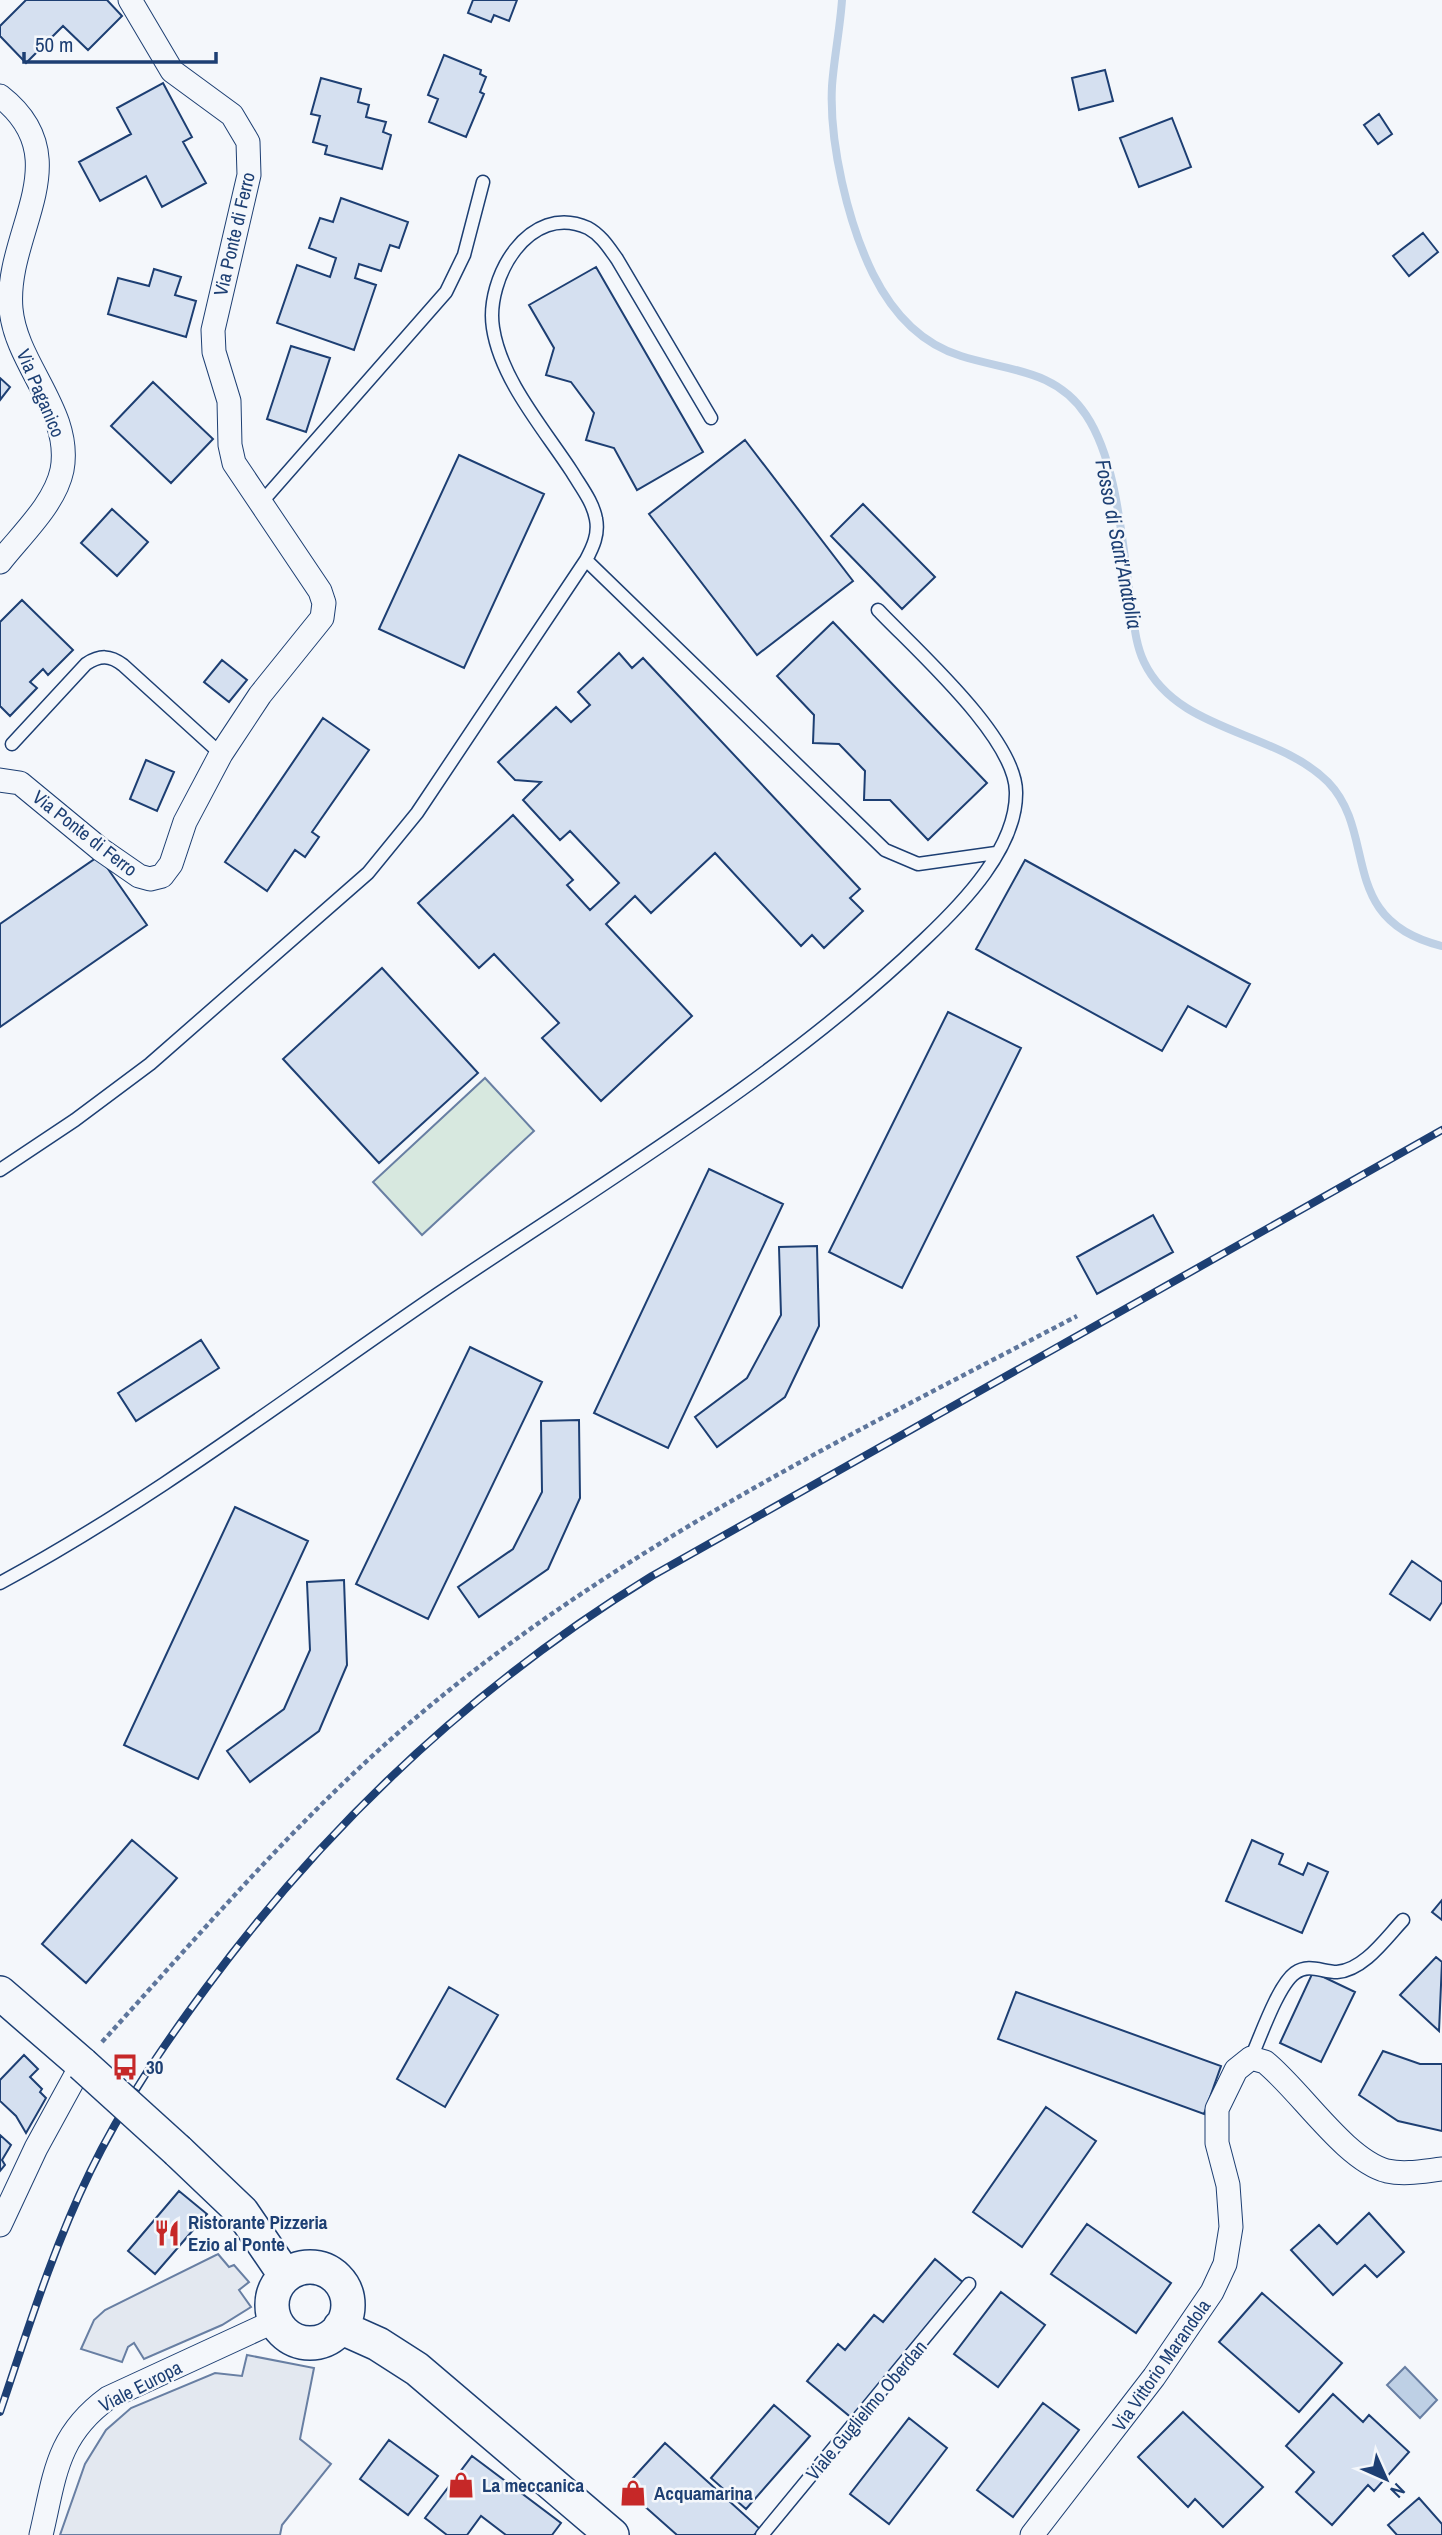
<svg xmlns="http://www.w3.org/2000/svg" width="1442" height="2535" viewBox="0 0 1442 2535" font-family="'Archivo Narrow',sans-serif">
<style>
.green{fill:#d7e8df;stroke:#687fa3;stroke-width:2}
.parking{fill:#e3e8f0;stroke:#687fa3;stroke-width:2}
.water{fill:#bed0e5;stroke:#687fa3;stroke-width:2}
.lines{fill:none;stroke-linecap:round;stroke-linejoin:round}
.stream{stroke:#bed0e5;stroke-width:8}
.building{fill:#d5e0f0;stroke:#1d3f73;stroke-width:2}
.lane-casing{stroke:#1d3f73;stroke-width:15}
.street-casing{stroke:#1d3f73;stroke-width:25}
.secondary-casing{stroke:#1d3f73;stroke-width:36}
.path{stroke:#5e769c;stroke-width:4.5;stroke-dasharray:5 3.5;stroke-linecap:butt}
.lane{stroke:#f4f7fb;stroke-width:12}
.street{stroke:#f4f7fb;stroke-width:23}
.secondary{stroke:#f4f7fb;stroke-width:33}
.rail-casing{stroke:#1d3f73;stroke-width:8}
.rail{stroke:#f4f7fb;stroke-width:5;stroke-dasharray:16;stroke-linecap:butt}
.secondary-bridge-casing{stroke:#1d3f73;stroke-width:36;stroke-linecap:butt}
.secondary-bridge{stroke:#f4f7fb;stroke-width:33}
.labels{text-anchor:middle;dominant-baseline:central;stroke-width:5;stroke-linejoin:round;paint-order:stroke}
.street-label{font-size:19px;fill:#1d3f73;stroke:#f4f7fb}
.poi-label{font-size:19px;font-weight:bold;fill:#1d3f73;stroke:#f4f7fb;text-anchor:start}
.water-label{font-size:21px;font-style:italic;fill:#1d3f73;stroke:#f4f7fb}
</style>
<rect width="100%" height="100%" fill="#f4f7fb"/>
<path class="green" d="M485 1078 534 1131 422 1235 373 1182Z"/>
<path class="parking" d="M218 2254 229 2267 234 2265 249 2282 239 2290 251 2307 222 2325 144 2359 134 2343 128 2347 122 2362 81 2349 94 2320 105 2310Z
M247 2355 314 2368 300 2439 331 2464 282 2525 280 2535H60L85 2464 106 2430 131 2408 215 2373 242 2376Z"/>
<path class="water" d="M1405 2367 1437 2400 1420 2418 1387 2385Z"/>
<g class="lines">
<path class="stream" d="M842 0C840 29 834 58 832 86 829 143 848 223 873 274 892 312 919 343 961 356 1008 371 1056 369 1086 415 1118 463 1122 545 1131 602 1134 622 1135 643 1144 662 1178 733 1276 730 1328 782 1379 835 1336 920 1442 946"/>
</g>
<path class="building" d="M26 0H107L122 16 88 50 63 26 26 63 0 36V26Z
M473 0H517L509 21 494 15 491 22 468 13Z
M444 55 481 70 480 74 486 77 480 92 484 94 466 137 429 122 438 99 428 95Z
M1105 70 1113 101 1079 110 1072 78Z
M321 78 361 89 358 102 369 105 366 117 386 122 383 132 391 135 382 169 325 154 327 146 313 142 320 116 311 114Z
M163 83 192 137 183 142 206 183 162 207 146 176 100 201 79 162 131 134 117 108Z
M1379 114 1392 134 1378 144 1364 125Z
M1172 118 1191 167 1139 187 1120 138Z
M341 198 408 222 399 248 390 245 381 271 359 264 355 278 376 285 354 350 277 323 297 265 330 277 336 258 309 248 320 218 333 222Z
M1423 233 1438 252 1409 276 1393 256Z
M596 267 703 452 637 490 614 448 586 440 594 413 571 382 546 375 554 348 529 305Z
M154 269 181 277 175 295 196 301 186 337 108 314 118 278 149 286Z
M291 346 330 358 306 432 267 419Z
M0 378 10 387 0 400Z
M153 382 213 439 171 483 111 426Z
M745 440 853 581 757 655 649 514Z
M459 455 544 494 464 668 379 629Z
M863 504 935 577 902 609 831 536Z
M112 509 148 542 117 576 81 543Z
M22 600 73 650 48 675 43 669 30 682 37 688 10 716 0 706V622Z
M833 622 987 783 928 840 890 800H864L865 771 839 744 813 743 814 715 777 676Z
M619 653 632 668 643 658 860 889 850 898 863 911 824 948 812 935 801 946 715 853 651 913 635 896 606 924 692 1016 601 1101 542 1038 559 1023 494 954 479 968 418 903 513 815 573 880 567 885 590 910 619 883 570 831 560 840 523 800 541 782 515 780 498 762 556 707 571 722 590 705 578 692Z
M222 660 247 680 229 702 204 682Z
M323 718 369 750 312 832 319 837 305 857 295 850 267 891 225 862Z
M146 760 174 772 157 811 130 799Z
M99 856 147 925 0 1027V924Z
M1025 860 1250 984 1226 1027 1188 1006 1162 1051 976 949Z
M382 968 478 1073 379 1163 283 1059Z
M948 1012 1021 1048 902 1288 829 1252Z
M709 1169 783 1204 668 1448 594 1413Z
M1153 1215 1173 1252 1097 1294 1077 1257Z
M817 1246 819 1326 785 1397 717 1447 695 1417 747 1378 781 1315 779 1247Z
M201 1340 219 1368 136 1421 118 1393Z
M470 1347 542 1382 428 1619 356 1584Z
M579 1420 580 1498 548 1569 479 1617 458 1587 513 1549 542 1492 541 1421Z
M235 1507 308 1541 198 1779 124 1745Z
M1412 1561 1442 1582V1602L1430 1620 1390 1594Z
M344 1580 347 1665 319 1731 250 1782 227 1751 284 1709 310 1650 307 1582Z
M132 1840 177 1878 86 1983 42 1944Z
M1252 1840 1283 1854 1279 1864 1303 1875 1308 1863 1328 1872 1302 1933 1226 1901Z
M1442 1900V1920L1432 1912Z
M1436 1957 1442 1962 1439 2031 1400 1995Z
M1313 1972 1355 1992 1321 2062 1280 2043Z
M449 1987 498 2015 445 2107 397 2079Z
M1016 1992 1221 2066 1204 2114 998 2039Z
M1383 2051 1420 2064H1442V2131L1398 2121 1359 2095Z
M24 2055 38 2069 30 2077 42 2089 40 2092 46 2098 26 2133 16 2116 0 2101V2080Z
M1046 2107 1096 2141 1022 2247 973 2212Z
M0 2135 11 2145 2 2160 5 2165 0 2171Z
M179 2191 207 2214 155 2274 128 2251Z
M1369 2213 1404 2252 1377 2277 1365 2265 1333 2295 1291 2250 1319 2225 1337 2244Z
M1087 2224 1171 2283 1136 2333 1051 2274Z
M935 2259 965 2284 853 2419 807 2381 838 2344 845 2350 874 2315 883 2322Z
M1001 2292 1045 2325 998 2387 954 2354Z
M1262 2293 1342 2363 1299 2412 1219 2342Z
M1333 2394 1363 2422 1369 2415 1409 2452 1374 2491 1368 2485 1332 2525 1296 2492 1314 2472 1286 2446Z
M1043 2403 1079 2430 1013 2517 977 2490Z
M774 2405 810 2436 746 2509 711 2478Z
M1183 2412 1263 2487 1223 2527 1195 2499 1188 2507 1138 2457Z
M909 2418 947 2448 889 2524 850 2494Z
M389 2440 438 2476 408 2515 360 2479Z
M665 2443 760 2529 754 2535H677L624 2488Z
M472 2456 561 2523 552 2535H506L481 2516 467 2535H447L425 2518Z
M1419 2498 1442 2524V2535H1397L1388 2525Z"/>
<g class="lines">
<g class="lane-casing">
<path id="lane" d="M711 418 617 259C609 248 601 235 588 228 529 201 485 279 493 328 501 380 544 429 572 472 581 487 593 502 596 519 599 534 593 547 586 560L885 850 918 864 996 853
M260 504 446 292 464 255 483 182
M12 744 86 664C100 655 110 655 123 665L221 754
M0 1170 75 1120 150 1064 368 873 417 813 586 560
M0 1583C154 1500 294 1392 438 1294 599 1185 785 1074 925 939 962 904 1017 848 1016 792 1016 738 915 649 878 610
M1251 2058C1260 2038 1278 1985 1295 1973 1309 1963 1322 1972 1337 1972 1364 1970 1386 1938 1403 1920
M762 2535 969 2284"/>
</g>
<g class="street-casing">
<path id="street" d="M0 96C81 159 4 232 11 309 16 365 73 412 62 470 55 504 21 535 0 562
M0 780 20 783 100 849 139 876 150 879 162 876 171 864 185 822 221 754 260 695 322 618 324 603 320 591 234 463 230 445 229 401 214 352 213 330 249 175 248 142 232 115 172 71 130 0
M0 2225 36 2148 82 2064
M41 2535C55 2476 56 2436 108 2398L275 2321
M1032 2535 1154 2377 1212 2292 1225 2264 1231 2227 1228 2185 1217 2143V2109L1236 2070 1251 2058 1265 2062C1300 2090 1345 2160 1387 2171 1405 2175 1424 2171 1442 2169"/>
</g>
<g class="secondary-casing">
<path id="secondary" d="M0 1993 82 2064
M178 2151 242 2212 285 2275
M272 2305a38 38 0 1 1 76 0a38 38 0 1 1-76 0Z
M340 2327 378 2344 417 2369 612 2535"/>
</g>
<path class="path" d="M102 2042C204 1930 302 1813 419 1715 616 1549 850 1435 1077 1316"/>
<use href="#lane" class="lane"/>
<use href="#street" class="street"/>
<use href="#secondary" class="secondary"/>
<g class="rail-casing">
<path id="rail" d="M0 2412C27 2332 53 2248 90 2172 122 2106 163 2046 206 1988 328 1823 477 1683 652 1576L1442 1130"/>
</g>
<use href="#rail" class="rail"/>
<g class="secondary-bridge-casing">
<path id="secondary-bridge" d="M82 2064 178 2151"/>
</g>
<use href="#secondary-bridge" class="secondary-bridge"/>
</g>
<defs>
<g id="bus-bare" transform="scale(2.1)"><path d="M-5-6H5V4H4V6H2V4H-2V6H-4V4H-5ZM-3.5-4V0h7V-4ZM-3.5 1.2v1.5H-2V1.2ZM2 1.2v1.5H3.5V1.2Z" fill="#c62828" stroke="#f4f7fb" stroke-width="2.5" paint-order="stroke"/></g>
<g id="restaurant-bare" transform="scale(2.1)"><path d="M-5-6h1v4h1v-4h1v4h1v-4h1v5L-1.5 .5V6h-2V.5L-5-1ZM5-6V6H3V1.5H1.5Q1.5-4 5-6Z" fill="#c62828" stroke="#f4f7fb" stroke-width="2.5" paint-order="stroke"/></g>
<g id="shop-bare" transform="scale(2.1)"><path d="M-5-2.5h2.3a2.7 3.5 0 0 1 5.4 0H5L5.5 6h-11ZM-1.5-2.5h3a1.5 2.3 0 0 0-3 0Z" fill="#c62828" stroke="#f4f7fb" stroke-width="2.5" paint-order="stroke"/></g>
</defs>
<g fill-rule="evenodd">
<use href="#bus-bare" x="125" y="2067"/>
<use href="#restaurant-bare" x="167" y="2233"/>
<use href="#shop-bare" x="461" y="2485"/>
<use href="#shop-bare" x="633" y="2493"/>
</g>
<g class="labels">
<g class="street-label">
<text transform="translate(234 234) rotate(-77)">Via Ponte di Ferro</text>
<text transform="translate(41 393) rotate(67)">Via Paganico</text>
<text transform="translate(85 833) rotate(38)">Via Ponte di Ferro</text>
<text transform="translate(1161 2365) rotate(-55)">Via Vittorio Marandola</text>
<text transform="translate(140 2386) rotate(-27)">Viale Europa</text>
<text transform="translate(866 2410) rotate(-50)">Viale Guglielmo Oberdan</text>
</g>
<g class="poi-label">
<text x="146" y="2067">30</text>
<text x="188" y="2222">Ristorante Pizzeria<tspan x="188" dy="22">Ezio al Ponte</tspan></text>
<text x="482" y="2485">La meccanica</text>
<text x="654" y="2493">Acquamarina</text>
</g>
<g class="water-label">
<text transform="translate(1119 544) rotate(79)">Fosso di Sant'Anatolia</text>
</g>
</g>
<g transform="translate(1386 2479) rotate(135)" stroke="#f4f7fb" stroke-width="5" paint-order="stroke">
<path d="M0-5L12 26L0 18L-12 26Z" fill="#1d3f73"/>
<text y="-10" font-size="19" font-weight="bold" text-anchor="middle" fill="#1d3f73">N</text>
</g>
<path d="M24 52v10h192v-10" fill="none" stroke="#1d3f73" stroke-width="3.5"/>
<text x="35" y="52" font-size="21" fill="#1d3f73" stroke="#f4f7fb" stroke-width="5" paint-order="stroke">50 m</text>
</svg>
